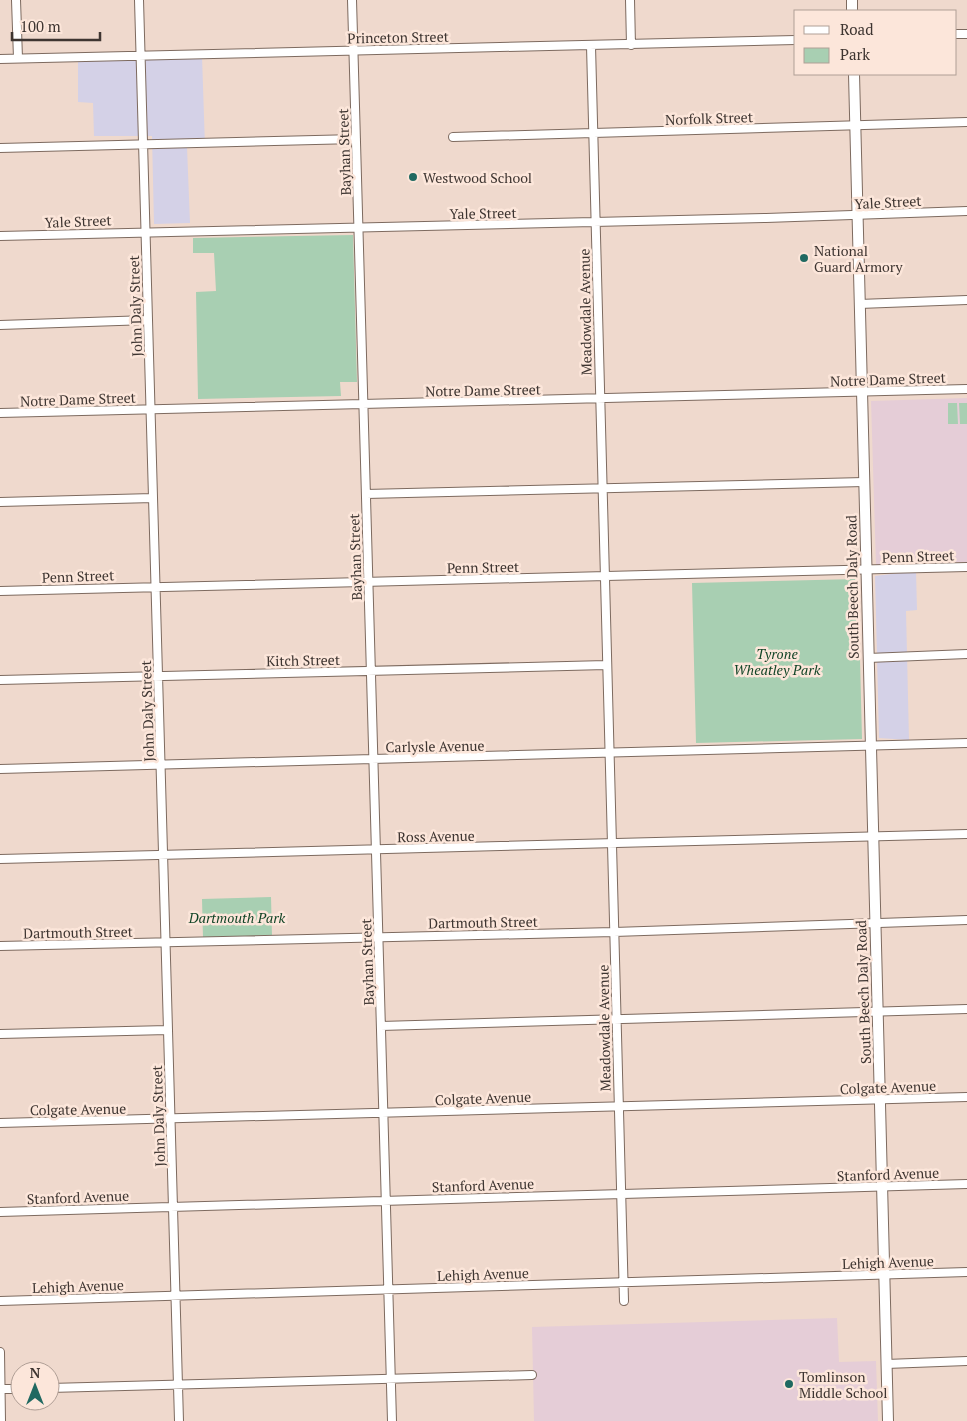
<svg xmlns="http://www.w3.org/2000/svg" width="967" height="1421" viewBox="0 0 967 1421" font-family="'PT Serif',serif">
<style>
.commercial{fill:#d4d1e7}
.education{fill:#e5cdd7}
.green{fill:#a8cfb2}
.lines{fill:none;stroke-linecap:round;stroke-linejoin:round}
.minor-casing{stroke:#7d6a5f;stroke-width:10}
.major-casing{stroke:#7d6a5f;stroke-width:12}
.minor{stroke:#fff;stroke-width:8}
.major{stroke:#fff;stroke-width:10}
.poi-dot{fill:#206961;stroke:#fce6da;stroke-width:2}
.labels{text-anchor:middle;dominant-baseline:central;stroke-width:5;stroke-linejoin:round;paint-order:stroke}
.street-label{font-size:14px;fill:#3e3531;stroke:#fce6da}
.poi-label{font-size:14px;fill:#3e3531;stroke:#fce6da;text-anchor:start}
.park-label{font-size:14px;font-style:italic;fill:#114426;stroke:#fce6da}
</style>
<rect width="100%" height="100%" fill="#efd9cd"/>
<path class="commercial" d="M202 56 205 147H187L190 223 154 224 152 136H94L93 103 78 102V59Z
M916 571 917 610 906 611 909 740 879 738 875 576Z"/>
<path class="education" d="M967 398V562L876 565 871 401Z
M837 1318 839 1362 876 1361 878 1421H534L532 1327Z"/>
<path class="green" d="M353 235 357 382H340L341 396 198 399 196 292 216 291 214 253H193V238Z
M948 403H957L958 424H948Z
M959 403H967V424H960Z
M858 579 862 739 696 743 692 583Z
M271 897 272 936 203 938 202 899Z"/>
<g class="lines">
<g class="minor-casing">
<path id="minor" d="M16 0 18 58
M139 0 179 1421
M352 0 392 1421
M630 0 631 45
M956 34H967
M591 46 624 1301
M0 59 796 40
M453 137 967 122
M0 148 356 139
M0 236 766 218 967 211
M859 304 967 300
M0 325 148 320
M0 413 967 389
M366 494 864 482
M0 502 153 498
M0 591 967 567
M868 658 967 654
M0 680 606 665
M0 769 967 743
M0 859 967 834
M0 946 614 932 967 920
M381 1026 967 1009
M0 1034 168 1030
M0 1123 967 1097
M0 1212 967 1184
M0 1301 967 1272
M0 1352 1 1421
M886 1364 967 1361
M50 1388 532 1375
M0 1389H20"/>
</g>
<g class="major-casing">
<path id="major" d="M852 0V11
M854 74 888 1421"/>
</g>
<use href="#minor" class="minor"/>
<use href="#major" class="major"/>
</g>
<g class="poi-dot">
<circle cx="413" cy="177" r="5"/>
<circle cx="804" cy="258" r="5"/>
<circle cx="789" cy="1384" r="5"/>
</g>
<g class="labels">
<g class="street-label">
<text transform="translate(398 37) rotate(-1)">Princeton Street</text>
<text transform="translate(709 118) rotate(-2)">Norfolk Street</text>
<text transform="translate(344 152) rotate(-92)">Bayhan Street</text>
<text transform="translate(888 202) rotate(-3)">Yale Street</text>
<text transform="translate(483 213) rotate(-1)">Yale Street</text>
<text transform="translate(78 221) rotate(-2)">Yale Street</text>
<text transform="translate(135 306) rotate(-92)">John Daly Street</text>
<text transform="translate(585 312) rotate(-91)">Meadowdale Avenue</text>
<text transform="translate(888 379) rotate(-2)">Notre Dame Street</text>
<text transform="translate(483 390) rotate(-1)">Notre Dame Street</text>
<text transform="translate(78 399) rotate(-2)">Notre Dame Street</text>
<text transform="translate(918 556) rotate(-2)">Penn Street</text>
<text transform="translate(355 557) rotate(-92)">Bayhan Street</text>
<text transform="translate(483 567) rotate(-1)">Penn Street</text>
<text transform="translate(78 576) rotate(-2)">Penn Street</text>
<text transform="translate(852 587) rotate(-91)">South Beech Daly Road</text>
<text transform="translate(303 660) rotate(-1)">Kitch Street</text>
<text transform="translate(147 711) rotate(-92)">John Daly Street</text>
<text transform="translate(435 746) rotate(-1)">Carlysle Avenue</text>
<text transform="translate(436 836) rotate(-1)">Ross Avenue</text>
<text transform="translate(483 922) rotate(-1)">Dartmouth Street</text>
<text transform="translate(78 932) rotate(-1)">Dartmouth Street</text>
<text transform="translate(367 962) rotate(-92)">Bayhan Street</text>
<text transform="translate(863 992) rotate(-92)">South Beech Daly Road</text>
<text transform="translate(604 1028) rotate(-91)">Meadowdale Avenue</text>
<text transform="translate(888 1087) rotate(-2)">Colgate Avenue</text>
<text transform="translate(483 1098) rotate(-2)">Colgate Avenue</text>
<text transform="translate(78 1109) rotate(-1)">Colgate Avenue</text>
<text transform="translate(158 1116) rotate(-92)">John Daly Street</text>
<text transform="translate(888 1174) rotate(-2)">Stanford Avenue</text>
<text transform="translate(483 1185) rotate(-2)">Stanford Avenue</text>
<text transform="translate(78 1197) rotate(-2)">Stanford Avenue</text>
<text transform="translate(888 1262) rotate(-2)">Lehigh Avenue</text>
<text transform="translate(483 1274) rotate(-2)">Lehigh Avenue</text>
<text transform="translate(78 1286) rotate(-2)">Lehigh Avenue</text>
</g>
<g class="poi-label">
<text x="423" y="177">Westwood School</text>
<text x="814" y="250">National<tspan x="814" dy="16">Guard Armory</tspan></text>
<text x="799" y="1376">Tomlinson<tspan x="799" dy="16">Middle School</tspan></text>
</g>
<g class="park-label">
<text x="777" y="653">Tyrone<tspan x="777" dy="16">Wheatley Park</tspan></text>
<text x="237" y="917">Dartmouth Park</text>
</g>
</g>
<rect x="794" y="10" width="162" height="65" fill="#fce6da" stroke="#b09f96"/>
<rect x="804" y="26" width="25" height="8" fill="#ffffff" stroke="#b09f96"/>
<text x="840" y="35" font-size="15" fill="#3e3531">Road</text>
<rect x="804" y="48" width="25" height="15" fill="#a8cfb2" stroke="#b09f96"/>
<text x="840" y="60" font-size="15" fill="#3e3531">Park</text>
<g transform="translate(35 1386)"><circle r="24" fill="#fce6da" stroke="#b09f96"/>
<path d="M0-4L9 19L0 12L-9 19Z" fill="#206961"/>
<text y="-8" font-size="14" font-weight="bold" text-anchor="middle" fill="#3e3531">N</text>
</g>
<path d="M12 32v8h88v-8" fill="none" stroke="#3e3531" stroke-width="2.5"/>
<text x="20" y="32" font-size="15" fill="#3e3531" stroke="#fce6da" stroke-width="4" paint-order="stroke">100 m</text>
</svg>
